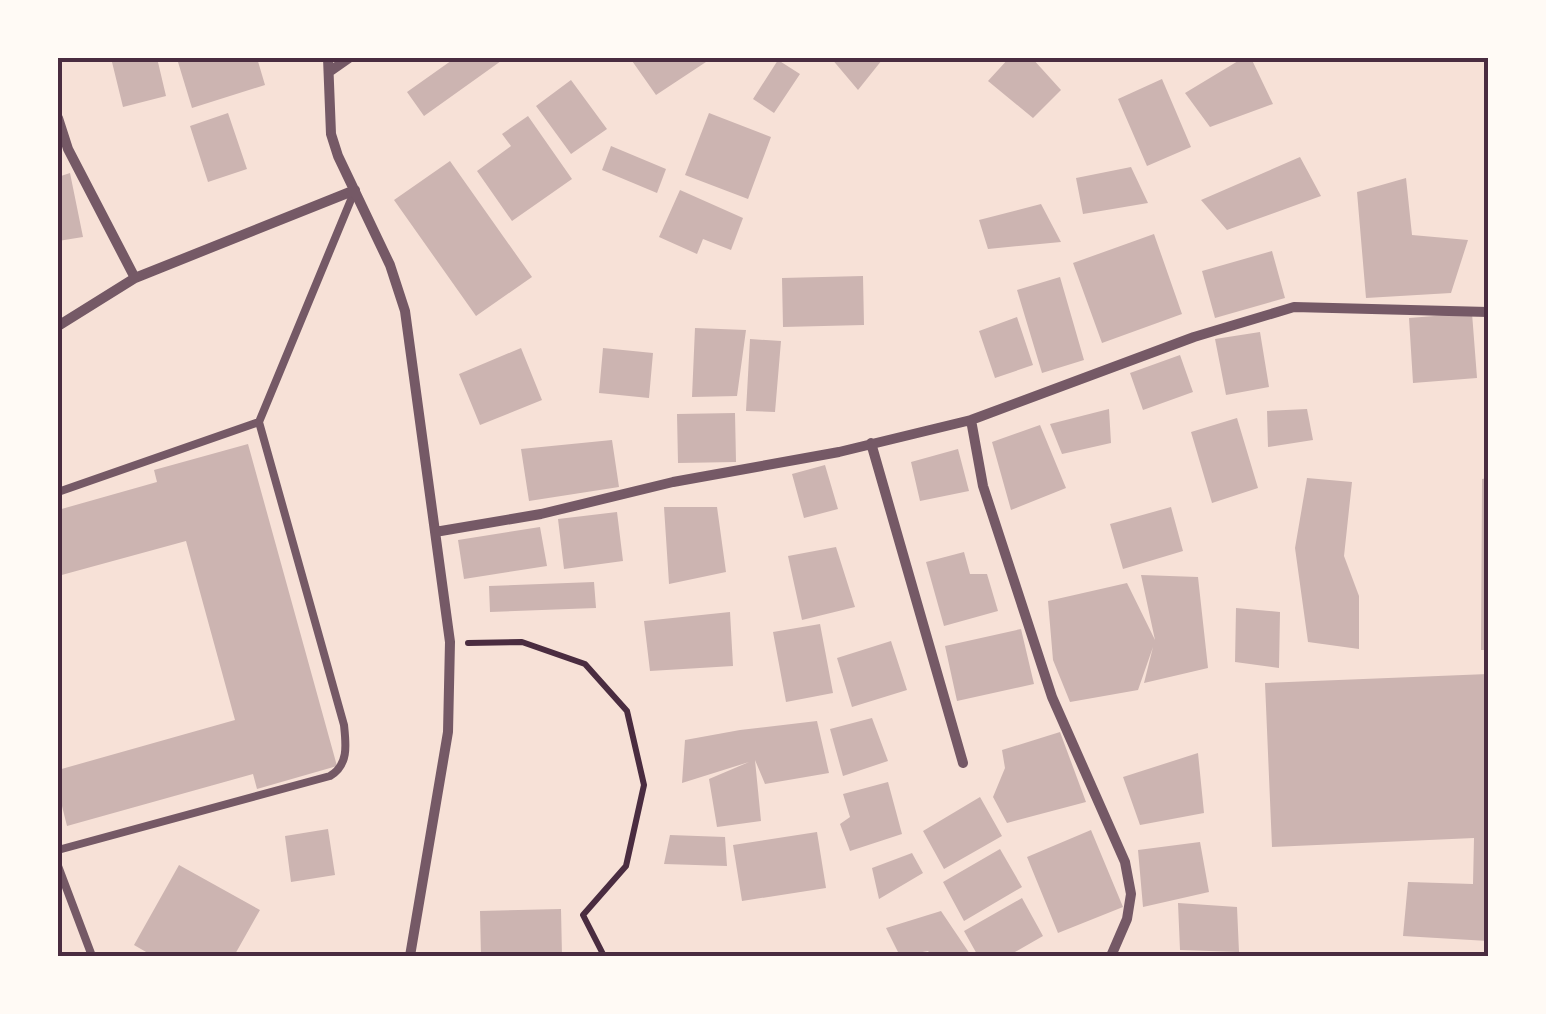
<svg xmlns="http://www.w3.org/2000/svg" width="1546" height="1014" viewBox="0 0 1546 1014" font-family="'Archivo Narrow',sans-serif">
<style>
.building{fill:#ccb4b1}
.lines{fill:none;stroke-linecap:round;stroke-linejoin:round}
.path{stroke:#4a2c40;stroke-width:6}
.service{stroke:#755966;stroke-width:8}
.minor{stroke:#755966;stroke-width:10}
.neatline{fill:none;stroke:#4a2c40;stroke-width:4}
</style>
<rect width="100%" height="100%" fill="#f7e1d7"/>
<path class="building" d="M111 58H157L166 96 123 107Z
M192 58H257L265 85 192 108 178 62Z
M455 58H499L501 61 424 116 407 92Z
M630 58H712L656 95Z
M831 58H880L882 60 858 90Z
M1009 58H1032L1061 90 1033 118 988 81Z
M1243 58H1251L1273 104 1210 127 1185 93Z
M778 60 800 74 774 113 753 99Z
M1162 79 1191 147 1147 166 1118 99Z
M571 80 607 129 571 154 536 106Z
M228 113 247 169 208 182 190 126Z
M709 113 771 137 748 199 685 175Z
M528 116 572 179 512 221 477 171 511 146 502 134Z
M611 146 666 169 657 193 602 170Z
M1300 157 1321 196 1227 230 1201 200Z
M450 161 532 277 476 316 394 200Z
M1131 167 1148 203 1083 214 1076 178Z
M70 173 83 237 58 241V177Z
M1406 178 1412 235 1468 240 1451 293 1366 298 1357 192Z
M680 190 743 218 731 250 703 239 697 254 659 237Z
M1041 204 1061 242 988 249 979 220Z
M1154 234 1182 314 1102 343 1073 263Z
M1272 251 1285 298 1215 318 1202 271Z
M863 276 864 325 783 327 782 278Z
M1060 277 1084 360 1042 373 1017 290Z
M1472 313 1477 378 1413 383 1409 318Z
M1017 317 1033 365 995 378 979 331Z
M695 328 746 330 737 396 692 397Z
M1260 332 1269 387 1226 395 1215 339Z
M750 339 781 341 775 412 746 411Z
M521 348 542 400 480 425 459 374Z
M603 348 653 353 649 398 599 393Z
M1180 355 1193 392 1143 410 1130 373Z
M1109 409 1111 443 1062 454 1050 424Z
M1307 409 1313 440 1268 447 1267 411Z
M735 413 736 462 678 463 677 414Z
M1237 418 1258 488 1212 503 1191 432Z
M1040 425 1066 488 1011 510 992 442Z
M612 440 619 487 529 501 521 449Z
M248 444 337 766 257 789 253 774 67 826 58 790V770L235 720 186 541 58 576V510L157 482 154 470Z
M958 449 969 491 920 501 911 462Z
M825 465 838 509 804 518 792 474Z
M1307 478 1352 482 1344 556 1359 596V649L1308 642 1295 548Z
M1488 478V650H1481L1482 479Z
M664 507H717L726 572 669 584Z
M1171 507 1183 551 1123 569 1110 524Z
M617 512 623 561 564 569 558 519Z
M540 527 547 566 464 579 458 540Z
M836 547 855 607 802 620 788 556Z
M964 552 970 574H987L998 611 944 626 926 562Z
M1141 575 1198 577 1208 668 1144 683 1153 647 1138 690 1070 702 1053 660 1048 601 1127 583 1155 640Z
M594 582 596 608 490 612 489 586Z
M1236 608 1280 612 1279 668 1235 662Z
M730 612 733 666 650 671 644 621Z
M820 624 833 693 786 702 773 632Z
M1021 629 1034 684 957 701 945 646Z
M891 641 907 690 852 707 837 658Z
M1488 674V941L1403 936 1408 882 1473 884 1474 838 1272 847 1265 683Z
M872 718 888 761 843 776 830 729Z
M817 721 829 773 765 784 755 760 761 821 717 827 709 779 749 762 682 783 685 740 740 730Z
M1060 732 1086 802 1007 823 993 797 1005 768 1002 750Z
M1198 753 1204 813 1140 825 1123 777Z
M888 782 902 834 850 851 840 824 850 817 843 794Z
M980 797 1002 836 944 869 923 831Z
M328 829 335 875 291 882 285 836Z
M1091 830 1123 907 1058 933 1027 857Z
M817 832 826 888 742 901 733 845Z
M670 835 725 837 727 866 664 864Z
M1200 842 1209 892 1143 907 1138 850Z
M1000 849 1022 887 964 921 943 882Z
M912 853 923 873 879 899 872 868Z
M179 865 260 910 234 956H153L134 945Z
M1022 898 1043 936 1008 956H978L964 931Z
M1178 903 1237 907 1239 952 1180 950Z
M561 909 562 956H481L480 911Z
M941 911 970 954 932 956 928 951 900 956 886 928Z"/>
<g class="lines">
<path class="path" d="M468 643 522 642 585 664 627 711 644 785 626 866 583 915 604 956"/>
<path class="service" d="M58 492 259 422 355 190
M58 850 330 776C349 765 346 744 344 725L259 422
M58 866 92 956"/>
<path class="minor" d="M328 58 331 134 338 156 390 265 405 311 450 642 448 732 410 956
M329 72 349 58
M58 118 68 149 135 278
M58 326 135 278 355 190
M971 420 983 486 1052 697 1125 862 1131 894 1127 919 1111 956
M871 443 963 763
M435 532 541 514 673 482 839 452 971 420 1194 337 1294 307 1488 312"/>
</g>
<rect width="1546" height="1014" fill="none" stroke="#fffaf5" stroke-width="120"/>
<rect x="60" y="60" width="1426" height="894" class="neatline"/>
</svg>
